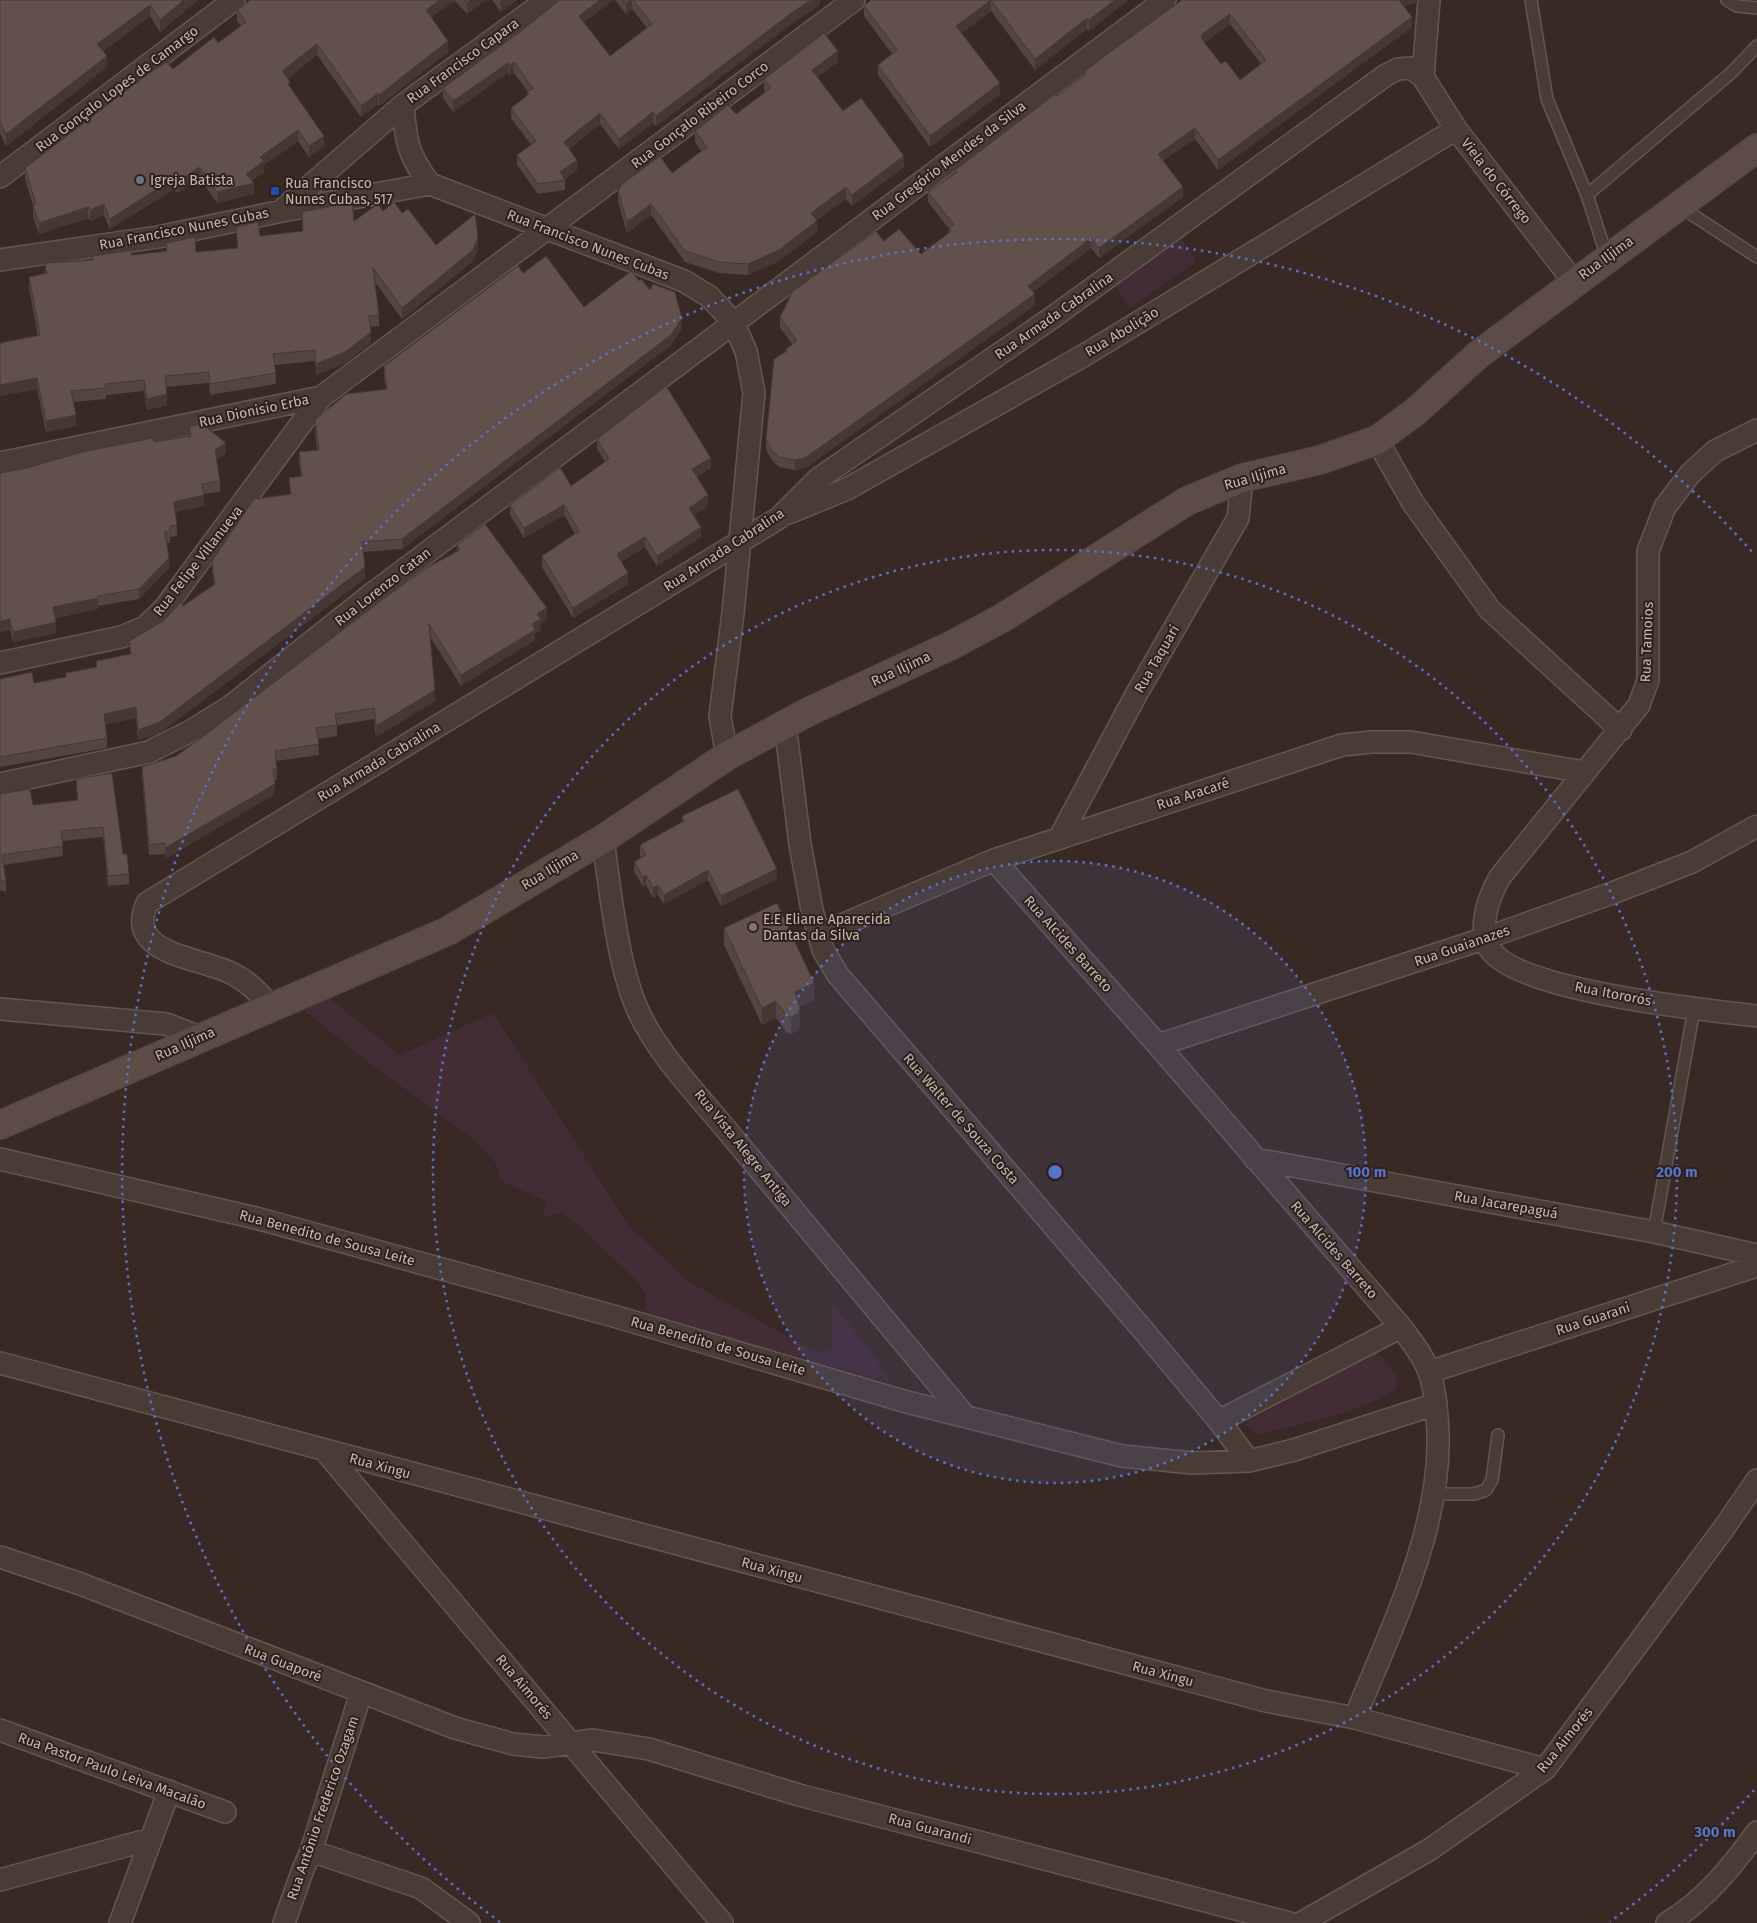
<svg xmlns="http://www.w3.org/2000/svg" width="1757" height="1923" viewBox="0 0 1757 1923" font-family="'Fira Sans',sans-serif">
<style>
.green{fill:#432c35}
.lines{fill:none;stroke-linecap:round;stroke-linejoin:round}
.service-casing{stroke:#645752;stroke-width:14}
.minor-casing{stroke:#645752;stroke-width:24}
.secondary-casing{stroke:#524540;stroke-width:30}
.service{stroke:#493c37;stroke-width:11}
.minor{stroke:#493c37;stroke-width:21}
.secondary{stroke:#5c4c45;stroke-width:28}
.wall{fill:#544540;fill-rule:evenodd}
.shaded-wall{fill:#453834}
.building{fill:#62504a;stroke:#453834;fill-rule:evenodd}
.ring{fill:none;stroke:#5873cb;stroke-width:2.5;stroke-dasharray:2.5 5}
.worship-dot{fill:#6b7280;stroke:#2e211c;stroke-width:2}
.transit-dot{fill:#1a4fb4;stroke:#2e211c;stroke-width:2}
.education-dot{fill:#8d6e63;stroke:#2e211c;stroke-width:2}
.labels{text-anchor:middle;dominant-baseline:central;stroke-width:4;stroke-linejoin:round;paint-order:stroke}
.street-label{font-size:14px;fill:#c5b7b2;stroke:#2e211c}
.poi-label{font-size:14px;fill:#c5b7b2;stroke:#2e211c;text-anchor:start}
.centre{fill:#5873cb;stroke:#2e211c;stroke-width:2.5}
.ring-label{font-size:15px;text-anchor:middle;font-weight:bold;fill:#5873cb;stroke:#2e211c;stroke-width:4;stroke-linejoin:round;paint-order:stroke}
</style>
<rect width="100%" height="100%" fill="#382924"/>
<path class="green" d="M1179 235 1197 261 1130 308 1112 281Z
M328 997 400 1055 493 1013 628 1225 689 1282 817 1353 832 1350V1304L868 1347 892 1383 644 1314 646 1295 640 1284 582 1228 560 1212 542 1219 546 1201 501 1181 496 1164 477 1142 359 1055 302 1008Z
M1377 1351 1396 1374 1397 1389C1357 1414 1304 1423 1259 1435L1244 1424Z"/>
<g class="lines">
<g class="service-casing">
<path id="service" d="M1531 0 1547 99 1587 195 1607 257
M1727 0 1737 6 1757 8
M1587 195 1731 73 1757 46
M1679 206 1757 257
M1654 1232 1694 1009
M1435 1494H1474L1486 1490 1492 1480 1498 1435"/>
</g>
<g class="minor-casing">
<path id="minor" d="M1423 77 1429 0
M403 105C406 141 407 154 430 184
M0 177 234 0
M282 210 403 105 547 0
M0 260 158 237 282 211 430 184 684 281 710 297 733 322 746 351 754 393 733 613 720 716 727 756
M1757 430 1715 451 1690 474 1665 507 1648 551V680L1639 705 1500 877C1489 896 1477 928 1490 949 1516 991 1706 1010 1757 1016
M1377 440 1413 503 1490 610 1621 730
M0 463 321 397 854 0
M789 513 847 489 1083 356 1456 129
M0 663 121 637 145 627 164 609 321 397
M785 724 800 844 812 910 823 950 838 975 1143 1330 1219 1421 1249 1461
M0 784 149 752 191 731 231 706 373 593 1165 0
M1060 837 1137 693 1238 518 1242 478
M603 839C610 889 617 960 636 1006 656 1054 702 1099 735 1140 811 1232 888 1324 965 1416
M994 860 1158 1045 1401 1327C1411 1341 1423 1355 1429 1372 1434 1385 1436 1402 1437 1417 1447 1519 1392 1625 1355 1718
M818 935 994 860 1342 745 1372 742H1411L1584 772
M270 1006C259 993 249 982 233 974 202 957 124 956 147 903L779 518 818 479 1053 317 1386 75 1398 69 1411 68 1423 77 1456 129 1574 282
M0 1009 166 1024 200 1037
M1158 1045 1486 938 1615 892 1692 862 1757 826
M0 1159 256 1218 617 1317 907 1402 1122 1456 1192 1463 1249 1461 1294 1450 1436 1404
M1255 1159 1654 1232 1757 1255
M0 1363 1266 1701 1355 1718 1545 1769
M1429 1372 1757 1266
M1219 1421 1401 1327
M326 1452 722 1923
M0 1557 78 1583 455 1728 513 1744 543 1747 593 1740 649 1749 799 1795 1290 1923
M0 1730 225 1812
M311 1851 421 1888 469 1923
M0 1880 151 1839
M120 1923 169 1791
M284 1923 302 1872 311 1851 361 1693
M1301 1923 1429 1850 1545 1769 1724 1528 1757 1480
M1667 1923C1704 1901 1732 1867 1757 1832"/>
</g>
<g class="secondary-casing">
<path id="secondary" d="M0 1125 448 931 603 839 727 756 808 712 952 645 1004 617 1187 501 1242 478 1320 460 1377 440 1415 412 1479 354 1757 148"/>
</g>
<use href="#service" class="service"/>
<use href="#minor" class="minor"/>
<use href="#secondary" class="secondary"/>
</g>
<path class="wall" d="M0 0H198L160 32 150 16 103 51 107 67 6 146 0 133Z
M250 0H485L467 14 455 1 431 17 448 52 379 106 378 104 361 117 317 55 288 78 290 88 324 147 309 157 298 141 264 165V172L252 180 254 194 217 203 200 178 177 193 174 189 110 229 104 215 90 221 88 218 39 234 33 216V205L25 179V168L173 69 218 43 241 26 237 21V10Z
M492 0H517L501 12Z
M560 0H613L584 22 610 56 647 28 632 9 626 14 615 0H820V5L794 22 656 126 653 123 619 149 600 124 569 149 577 170 565 179V190L538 194 517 165V155L531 145 511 118V108L527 96 528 92 514 73 509 76 508 73 453 112 443 98V88L521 31Z
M871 0H1128L1089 31 1087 29 1035 70 991 11 961 33 1000 94 930 147 878 75V65L892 54 864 16V6Z
M1416 0V3L1403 6 1412 27 1218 170 1195 139 1163 160 1183 197 1099 258 1091 248 1033 292 1035 305 805 468 795 470 779 467 771 459 766 449V439L786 349 792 344 780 328V317L884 241 921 254 949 233V229L928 202V192L955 174V170L1057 96 1084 75V72L1176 5ZM1230 24 1261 64 1240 80 1221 64 1204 43Z
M838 62 817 77 843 111 904 167 852 206 846 199 817 220V232L779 261 748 275 719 273 685 262 651 215 627 233 618 201V190L672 173 701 151 695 142V131L736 114 765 92 764 90V79Z
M383 211 402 213 436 245 478 248 473 261 402 319 375 282 379 315V326L370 327 371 343 345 363 316 375 315 361 275 365 276 384 210 395 209 383 166 387 167 405 147 410 144 391 106 395V399L73 402 76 426 46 432 37 389 0 396 38 336 29 288V277L45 273V263L93 260V256L132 255 166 252V243L196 252 237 248 236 227 260 236 302 231V212L354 221Z
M523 273 584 307 639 281 682 328 671 345 402 549 364 552 365 578 160 733 138 740 136 718 105 724 107 738V748L0 767V679L34 683 66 677V673L96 668V661L130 654 129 641 163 621 183 606 214 584 212 571V561L290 494 289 478 301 476 299 462V452L317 450 315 430V420L386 389 384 377V366Z
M189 427 226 453 217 460 220 481V492L204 494V506L175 512 177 525V536L170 537V543H167L169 568 139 599 98 606V609L55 618 56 633 13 642 10 630 0 632 154 442 189 436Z
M597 439 711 468 697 477 708 505 694 515 701 537 657 566 645 547 621 562 628 584 573 618 542 567V556L575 534 564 515 524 538 510 515V505L571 486 605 462 597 449Z
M457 545 547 619 541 623V630L535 633V640L461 686 430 637 435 701 376 737 374 719 337 725V736L318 739 319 755 276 761 277 780H274L275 794 165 859V854L149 855 142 778V767L176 756 193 744 457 551Z
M76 779 123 854 129 874V884L108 886 103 837 62 841 63 856 4 865 6 882V892L0 890V794L33 805 77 800Z
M682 816 777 879 721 906 708 880 664 904 658 895 653 898 646 885 643 887 634 871V862L641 857 640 855V845L682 823Z
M724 928 814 1000 799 1007 800 1026 797 1031 791 1034 786 1032 776 1018 762 1025 724 945Z"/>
<path class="shaded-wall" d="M184 0H198L160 32V20Z
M440 0H455V1L426 21V10Z
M471 0H485L467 14V3Z
M502 0H517L501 12V1Z
M600 0H613L579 26V16Z
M631 0H632V9L626 14V4Z
M812 0H820V5L794 22 656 126V116L794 11Z
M991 0V11L956 37V26Z
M1115 0H1128L1089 31V20Z
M1396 0H1416V3L1396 7Z
M150 5V16L97 56V44Z
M1230 14V24L1203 44 1201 38V35Z
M1412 17V27L1218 170V160Z
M1087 18V29L1035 70V59Z
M448 41V52L379 106V95Z
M317 44V55L282 82V71Z
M838 51V62L812 81V70Z
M107 56V67L6 146V134Z
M514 62V73L509 76V66Z
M508 63V73L453 112V101Z
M1000 83V94L930 147V136Z
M378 93V104L361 117V106Z
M653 112V123L619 149V139Z
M600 113V124L564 152V142Z
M1195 128V139L1158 164V154Z
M298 130V141L264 165V172L246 185V174L260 157Z
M324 136V147L309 157V146Z
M904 156V167L852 206V195Z
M577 160V170L563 180 560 172Z
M200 167V178L177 193V182Z
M174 178V189L110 229V219Z
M254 183V194L217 203V192Z
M846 187V199L811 224V213Z
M1183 187V197L1099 258V248Z
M104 204V215L90 221V210Z
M651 204V215L627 233V222Z
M88 207V218L39 234V223Z
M817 221V232L779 261 748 275V264Z
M478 237V248L473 261 402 319V308Z
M1091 238V248L1028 296V286Z
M1035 294V305L805 468 795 470V460Z
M682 318V328L671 345 402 549V539Z
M371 332V343L345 363 316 375V364Z
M37 378V389L0 396V385Z
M167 394V405L147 410V399Z
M76 415V426L46 432V421Z
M226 443V453L215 461V450Z
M711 458V468L692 479V469Z
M204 495V506L174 512V502Z
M708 495V505L689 518V508Z
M564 505V515L524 538V528Z
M701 527V537L657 566V556Z
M645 537V547L617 564V554Z
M169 558V568L139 599V589Z
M365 567V578L160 733 138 740V730Z
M628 573V584L573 618V608Z
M98 598V609L53 618V607Z
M547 608V619L541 623V630L535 633V640L461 686V675L532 624 537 614Z
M10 619V630L0 632V622Z
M56 622V633L13 642V632Z
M435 690V701L376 737V726Z
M136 707V718L104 724V714Z
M275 784V794L165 859V848Z
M777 869V879L721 906V896Z
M708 870V880L664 904V895Z
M646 875V885L643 887V877Z
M658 885V895L653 898V888Z
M814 983V1000L795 1009V992Z
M776 1001V1018L762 1025V1008Z
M800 1009V1026L797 1031 791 1034V1017Z"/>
<path class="building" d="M0 0H184L160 20 150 5 97 44 107 56 6 134 0 122Z
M250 0H440L426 10 448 41 379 95 378 93 361 106 317 44 282 71 290 82 288 84 324 136 309 146 298 130 260 157 264 161 246 174 254 183 217 192 200 167 177 182 174 178 110 219 104 204 90 210 88 207 39 223 33 205 36 204 25 168 149 73 167 62 173 69 214 37 218 43 246 22 237 10Z
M464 0H471L467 3Z
M560 0H600L579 16 610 56 652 24 633 0H812L794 11 656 116 653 112 619 139 600 113 564 142 577 160 560 172 565 180 538 184 517 155 536 141 511 108 529 94 527 92 533 88 514 62 509 66 508 63 453 101 443 88 521 31Z
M623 0H631L626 4Z
M871 0H1115L1089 20 1087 18 1035 59 991 0 956 26 1000 83 930 136 878 65 897 50 864 6Z
M1182 0H1399L1412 17 1218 160 1195 128 1158 154 1183 187 1099 248 1091 238 1028 286 1035 294 805 458 795 460 779 457 771 449 766 439 774 359 787 351 786 349 797 341 780 317 793 291 876 231 884 241 899 229 921 254 951 231 949 228 954 225 928 192 957 172 955 170 1055 94 1057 96 1086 74 1084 72 1110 52ZM1230 14 1266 60 1240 80 1226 61 1221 64 1201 38 1203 36 1201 35Z
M824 33 838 51 812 70 843 111 861 98 904 156 852 195 846 187 811 213 817 221 779 250 748 264 719 262 685 251 651 204 627 222 618 190 621 185 660 156 672 173 707 147 695 131 728 105 736 114 771 88 764 79Z
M352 202 354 221 378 204 383 211 394 202 402 213 408 209 436 245 475 214 478 237 473 250 402 308 373 268 379 315 369 316 371 332 345 352 316 364 315 350 273 354 276 373 210 384 209 372 165 376 167 394 147 399 144 380 105 384 106 388 71 391 76 415 46 421 37 378 0 385V343L40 335 29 277 47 273 45 263 93 260V256L131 250 132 255 167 251 166 243 195 237 196 252 238 248 236 227 258 222 260 236 303 231 302 212Z
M546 256 584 307 631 271 639 281 641 279 650 290 653 284 675 292 682 318 671 335 402 539 362 542 365 567 160 722 138 730 136 707 104 714 107 738 0 757V679L32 672 34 683 66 677V673L97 667 96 661 131 654 129 641 163 621 182 601 183 606 215 584 212 561 254 499 291 494 289 478 302 476 299 452 319 450 315 420 346 394 387 389 384 366 518 266 523 273Z
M666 386 711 458 692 469 708 495 689 508 701 527 657 556 645 537 617 554 628 573 573 608 542 556 579 531 564 505 524 528 510 505 560 467 571 486 609 459 597 439Z
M202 424 226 443 215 450 220 481 202 484 204 495 174 502 177 525 170 526V532H165L169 558 139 589 98 596V598L53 607 56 622 13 632 10 619 0 622V473L27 468 82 452 153 438 154 442 191 436 189 427Z
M485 524 547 608 537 614 541 619 532 624 535 630 461 675 429 624 435 690 376 726 374 708 335 714 337 725 316 728 319 744 275 751 277 769H273L275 784 165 848V843L149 845 142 767 176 756 193 744 386 597 426 568 460 550 457 545Z
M112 773 123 854H127L129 874 108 876 103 827 61 831 63 846 2 855 6 882 0 880V794L30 789 33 805 78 800 76 779Z
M738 789 777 869 721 896 708 870 664 895 658 885 653 888 646 875 643 877 634 862 646 855 640 845 684 821 682 816Z
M777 903 814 983 795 992 800 1009 797 1014 791 1017 786 1015 776 1001 762 1008 724 928Z"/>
<circle cx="1055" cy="1172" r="311" fill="#5873cb" fill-opacity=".12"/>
<g class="ring">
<circle cx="1055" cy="1172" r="311"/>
<circle cx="1055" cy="1172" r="622"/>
<path d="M1754 1790A933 933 0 0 1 1610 1922M500 1922A933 933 0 1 1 1754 554"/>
</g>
<circle class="worship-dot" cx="140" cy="180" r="5"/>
<rect class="transit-dot" x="270" y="186" width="10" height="10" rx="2.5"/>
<circle class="education-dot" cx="753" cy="927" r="5"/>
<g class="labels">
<g class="street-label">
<text transform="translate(463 61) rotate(-36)">Rua Francisco Capara</text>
<text transform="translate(117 89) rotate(-37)">Rua Gonçalo Lopes de Camargo</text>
<text transform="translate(700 115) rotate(-37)">Rua Gonçalo Ribeiro Corco</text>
<text transform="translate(949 161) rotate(-37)">Rua Gregório Mendes da Silva</text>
<text transform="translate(1496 181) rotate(52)">Viela do Córrego</text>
<text transform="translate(184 229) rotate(-11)">Rua Francisco Nunes Cubas</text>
<text transform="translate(588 245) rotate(21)">Rua Francisco Nunes Cubas</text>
<text transform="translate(1606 258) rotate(-36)">Rua Iljima</text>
<text transform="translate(1054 316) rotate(-35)">Rua Armada Cabralina</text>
<text transform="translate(1122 332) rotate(-31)">Rua Abolição</text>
<text transform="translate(254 411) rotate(-12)">Rua Dionisio Erba</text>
<text transform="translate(1255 477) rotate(-16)">Rua Iljima</text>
<text transform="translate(724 550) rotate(-33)">Rua Armada Cabralina</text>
<text transform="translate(198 561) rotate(-52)">Rua Felipe Villanueva</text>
<text transform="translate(383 587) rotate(-38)">Rua Lorenzo Catan</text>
<text transform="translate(1647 642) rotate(-88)">Rua Tamoios</text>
<text transform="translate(1157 659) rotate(-60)">Rua Taquari</text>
<text transform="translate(901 669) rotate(-25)">Rua Iljima</text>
<text transform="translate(379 762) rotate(-31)">Rua Armada Cabralina</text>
<text transform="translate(1193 794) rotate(-18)">Rua Aracaré</text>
<text transform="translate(550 870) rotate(-31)">Rua Iljima</text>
<text transform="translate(1068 944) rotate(48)">Rua Alcides Barreto</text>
<text transform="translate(1462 946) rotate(-19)">Rua Guaianazes</text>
<text transform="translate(1613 994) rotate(11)">Rua Itororós</text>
<text transform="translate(185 1044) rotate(-24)">Rua Iljima</text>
<text transform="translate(961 1119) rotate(49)">Rua Walter de Souza Costa</text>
<text transform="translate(743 1148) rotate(51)">Rua Vista Alegre Antiga</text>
<text transform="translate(1506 1205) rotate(10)">Rua Jacarepaguá</text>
<text transform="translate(327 1238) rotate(15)">Rua Benedito de Sousa Leite</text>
<text transform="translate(1334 1250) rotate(49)">Rua Alcides Barreto</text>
<text transform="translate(1593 1319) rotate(-18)">Rua Guarani</text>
<text transform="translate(718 1346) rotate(16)">Rua Benedito de Sousa Leite</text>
<text transform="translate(380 1466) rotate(15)">Rua Xingu</text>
<text transform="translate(772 1570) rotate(15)">Rua Xingu</text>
<text transform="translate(283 1663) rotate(21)">Rua Guaporé</text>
<text transform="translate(1163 1674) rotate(15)">Rua Xingu</text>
<text transform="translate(524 1687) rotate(50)">Rua Aimorés</text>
<text transform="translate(1565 1740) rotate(-51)">Rua Aimorés</text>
<text transform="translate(112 1771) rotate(20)">Rua Pastor Paulo Leiva Macalão</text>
<text transform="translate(323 1808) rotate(-71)">Rua Antônio Frederico Ozagam</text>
<text transform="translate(930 1829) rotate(15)">Rua Guarandi</text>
</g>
<g class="poi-label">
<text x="150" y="180">Igreja Batista</text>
<text x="285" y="183">Rua Francisco<tspan x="285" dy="16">Nunes Cubas, 517</tspan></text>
<text x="763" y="919">E.E Eliane Aparecida<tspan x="763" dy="16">Dantas da Silva</tspan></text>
</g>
</g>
<circle cx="1055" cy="1172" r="8" class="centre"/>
<g class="ring-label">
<text x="1366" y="1177">100 m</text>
<text x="1677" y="1177">200 m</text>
<text x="1715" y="1837">300 m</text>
</g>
</svg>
